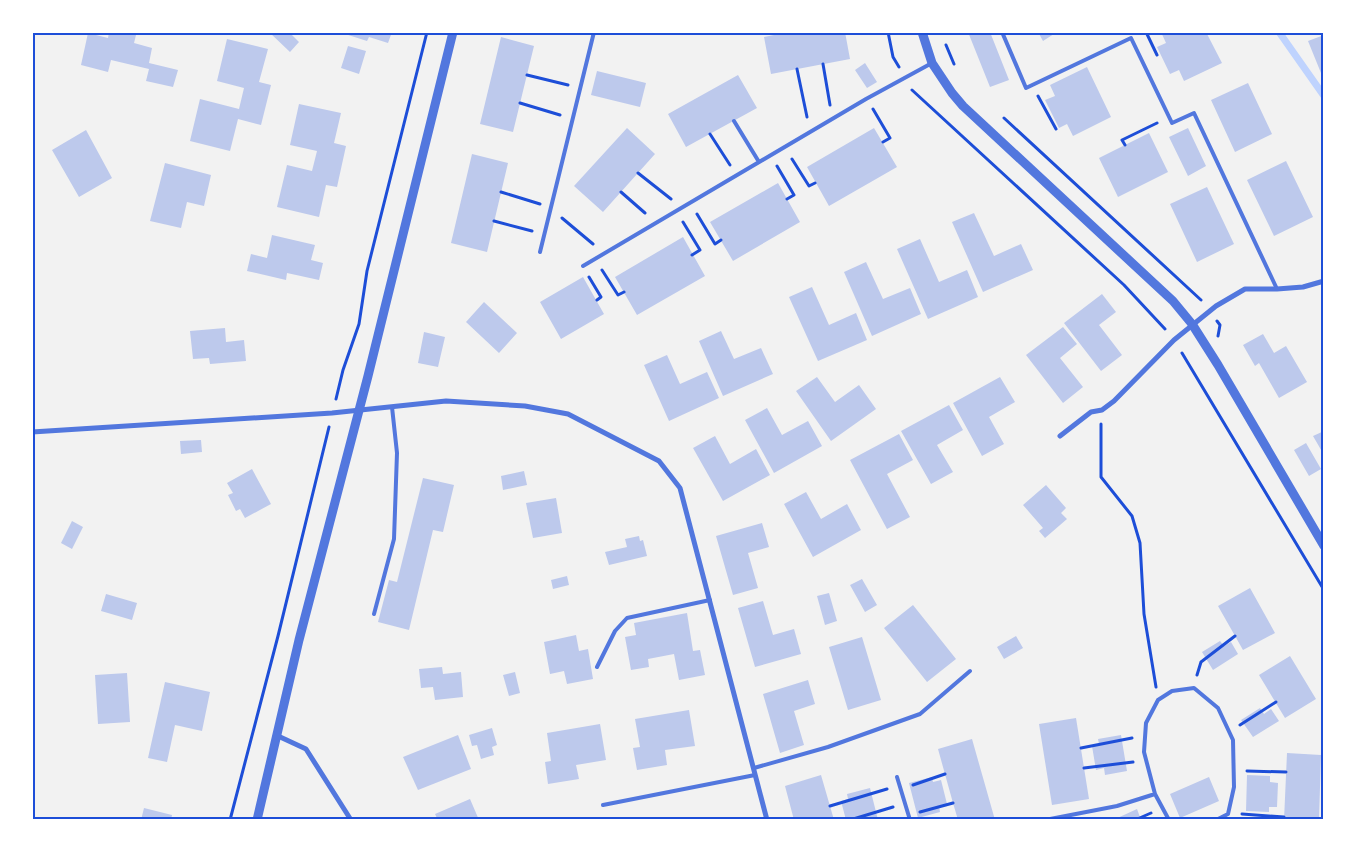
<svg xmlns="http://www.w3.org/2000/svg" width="1356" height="852" viewBox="0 0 1356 852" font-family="Roboto,sans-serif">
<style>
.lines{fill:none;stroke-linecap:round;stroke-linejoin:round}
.stream{stroke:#bfd3fe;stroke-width:7}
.building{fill:#bdc9ec}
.path{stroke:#1d4ed8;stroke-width:3}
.service{stroke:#5277de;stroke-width:4}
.minor{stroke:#5277de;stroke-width:5}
.tertiary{stroke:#5277de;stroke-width:9}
.neatline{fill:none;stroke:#1d4ed8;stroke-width:2}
</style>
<rect width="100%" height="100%" fill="#f2f2f2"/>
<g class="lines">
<path class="stream" d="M1279 32 1324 96"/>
</g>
<path class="building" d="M109 32H127L136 35 134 43 152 48 149 63 178 70 173 87 146 81 149 69 111 60 108 72 81 65 88 33 108 38Z
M269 32H289L299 42 290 52Z
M392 32 388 43 369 37 367 41 342 33Z
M789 32H845L850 59 771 74 764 37Z
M968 32H990L1009 80 990 87Z
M1038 32H1057L1043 41Z
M1161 32H1206L1222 63 1184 81 1179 70 1170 74 1157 47 1166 43Z
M1324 35V73H1321L1308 41Z
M501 37 534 46 513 132 480 124Z
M227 39 268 49 259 82 271 85 261 125 238 119 230 151 190 141 200 99 239 109 244 88 217 81Z
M348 46 366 51 359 74 341 68Z
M865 63 877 82 867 88 855 70Z
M1087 67 1111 117 1073 136 1067 124 1059 128 1045 100 1055 96 1050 85Z
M597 71 646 83 640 107 591 95Z
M738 75 757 108 686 147 668 114Z
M1248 83 1272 134 1235 152 1211 100Z
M299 104 341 113 334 143 346 146 337 187 326 185 319 217 277 207 287 165 312 171 317 151 290 145Z
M627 128 655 154 603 212 574 186Z
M874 128 897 167 829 206 807 167Z
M1188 128 1206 166 1188 176 1169 137Z
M86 130 112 178 79 197 52 150Z
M1149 133 1168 172 1118 197 1099 158Z
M472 154 508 163 487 252 451 243Z
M1286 161 1313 217 1274 236 1247 180Z
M165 163 211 175 204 206 187 202 181 228 150 221Z
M778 183 800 222 733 261 710 222Z
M1207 187 1234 244 1197 262 1170 204Z
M974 213 994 256 1021 244 1033 270 983 292 952 222Z
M272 235 315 245 311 260 323 263 319 280 287 273 286 280 247 271 251 254 267 258Z
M683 237 705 276 637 315 615 277Z
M920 239 939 282 967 270 978 297 928 319 897 249Z
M866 262 883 299 910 288 921 314 872 336 844 272Z
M583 277 604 314 561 339 540 302Z
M812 287 829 325 856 313 867 340 818 361 789 297Z
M1102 294 1116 312 1099 325 1122 355 1101 371 1064 323Z
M484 302 517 333 499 353 466 322Z
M1063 327 1077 344 1060 358 1083 387 1063 403 1026 355Z
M225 328 226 342 244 340 246 361 210 364 209 358 193 359 190 331Z
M721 331 734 359 761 348 773 374 723 396 699 341Z
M424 332 445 337 438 367 418 363Z
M1263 334 1274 353 1286 346 1307 382 1279 398 1259 363 1255 366 1243 345Z
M667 355 680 384 707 372 719 398 669 421 644 365Z
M817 377 835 402 859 385 876 409 831 441 796 391Z
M1000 377 1015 402 989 417 1004 444 982 456 953 403Z
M949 405 963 430 937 445 953 472 931 484 901 431Z
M767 408 782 435 808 421 822 446 774 473 745 420Z
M1324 431V455L1313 436Z
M899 434 913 460 887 474 910 517 887 529 850 460Z
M715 436 730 464 756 449 770 475 723 501 693 448Z
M201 440 202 452 181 454 180 441Z
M1306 443 1321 469 1309 476 1294 450Z
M252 469 271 504 245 518 240 509 236 511 228 495 233 493 227 483Z
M524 471 527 485 503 490 501 476Z
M423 478 454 485 443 532 433 530 409 630 378 622 389 580 397 582Z
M1046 485 1066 508 1061 513 1067 519 1045 538 1039 531 1043 528 1023 505Z
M806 492 821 519 847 504 861 530 813 557 784 504Z
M556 498 562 533 533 538 526 503Z
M72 521 83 527 72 549 61 543Z
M762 523 769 547 748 553 758 588 733 595 716 536Z
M639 536 640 541 643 540 647 556 609 565 605 552 627 547 625 539Z
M567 576 569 585 553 589 551 580Z
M862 579 877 605 865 612 850 585Z
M1250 588 1275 633 1243 650 1218 606Z
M829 593 837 621 825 625 817 596Z
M106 594 137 603 132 620 101 611Z
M763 601 773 635 794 629 801 654 755 667 738 608Z
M913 605 956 659 927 682 884 628Z
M687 613 693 651 700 650 705 675 679 680 674 654 648 659 649 667 631 670 625 637 636 635 634 623Z
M576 635 579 651 588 649 593 679 567 684 564 671 550 674 544 642Z
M1016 636 1023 648 1004 659 997 647Z
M862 637 881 700 848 710 829 647Z
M1220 641 1224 646 1231 642 1238 654 1213 670 1202 652Z
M1290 656 1316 699 1285 718 1259 675Z
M442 667 443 674 461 672 463 697 435 700 433 687 421 688 419 669Z
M515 672 520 693 509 696 503 675Z
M127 673 130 722 98 724 95 675Z
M808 680 815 704 794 711 804 745 780 753 763 694Z
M165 682 210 692 202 731 175 725 167 762 148 758Z
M1260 708 1264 714 1271 709 1279 721 1253 737 1241 720Z
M689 710 695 746 665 750 667 765 637 770 633 748 640 747 635 719Z
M1076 718 1089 799 1052 805 1039 724Z
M600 724 606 760 576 765 579 779 548 784 545 762 551 761 547 733Z
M492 728 497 745 492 747 494 755 481 759 477 745 472 746 469 735Z
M458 735 471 769 418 790 403 757Z
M1121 735 1127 771 1105 775 1104 768 1096 770 1092 746 1099 744 1098 739Z
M972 739 995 820H958L953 803 938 749Z
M1287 753 1321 755 1319 820H1284Z
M821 775 834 820H794L785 786Z
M1247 775 1270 776V782L1278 783 1277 807H1269V812L1246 811Z
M932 777 933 782 941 780 947 804 939 806 940 812 918 818 909 783Z
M1209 777 1219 801 1180 818 1170 794Z
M870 788 878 820H846L841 801 848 799 847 794Z
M470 799 479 820H438L435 814Z
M144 808 172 815 171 820H141Z
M1137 809 1141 820H1113Z"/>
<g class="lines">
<path class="path" d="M888 32 893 57 899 67
M1146 32 1157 55
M946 45 954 64
M823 64 830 105
M797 69 807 117
M527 75 568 85
M912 90 1124 285 1165 329
M1038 96 1056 129
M520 103 560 115
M873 109 890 138 883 142
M1004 118 1201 300
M710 134 730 165
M1125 145 1122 140 1157 123
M792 159 809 186 815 183
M777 166 794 195 787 199
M638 173 671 199
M501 192 540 204
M621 192 645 213
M697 214 715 244 721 240
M562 218 593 244
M494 221 532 231
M683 222 700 250 692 255
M602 270 618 295 624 292
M589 277 601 297 597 300
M1217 321 1220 325 1218 336
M1182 353 1324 590
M336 399 343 370 359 324 367 271 427 32
M1101 424V477L1132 516 1140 543 1144 614 1156 687
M1197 675 1201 662 1235 636
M1240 725 1276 702
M1081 748 1132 738
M1084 768 1133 762
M1247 771 1286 772
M913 785 945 774
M830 806 887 789
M920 812 953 803
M1242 814 1284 817
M230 820 278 636 329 427
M850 820 893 807
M1135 820 1151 813"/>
<path class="service" d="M1002 32 1026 88 1131 38 1172 123 1194 113 1277 289
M734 121 759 162
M540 252 594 32
M583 266 866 99 932 63
M374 614 394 539 397 453 392 407
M597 667 615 631 627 618 710 600
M754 768 828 747 920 714 970 671
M897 777 910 820
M1155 794 1144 752 1146 723 1158 700 1172 691 1194 688 1218 708 1233 740 1234 787 1228 814 1216 820
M603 805 755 775
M1045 820 1117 806 1155 794 1169 820"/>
<path class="minor" d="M32 432 332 413 446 401 525 406 568 414 659 461 680 488 767 820
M1060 436 1091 412 1102 410 1114 401 1174 340 1216 306 1245 289H1277L1303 287 1324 281
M278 736 306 749 351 820"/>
<path class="tertiary" d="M922 32 932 63 952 93 963 106 1173 301 1192 324 1218 365 1324 546
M257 820 299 640 368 376 453 32"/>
</g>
<rect width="1356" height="852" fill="none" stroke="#ffffff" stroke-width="68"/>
<rect x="34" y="34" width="1288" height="784" class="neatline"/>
</svg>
